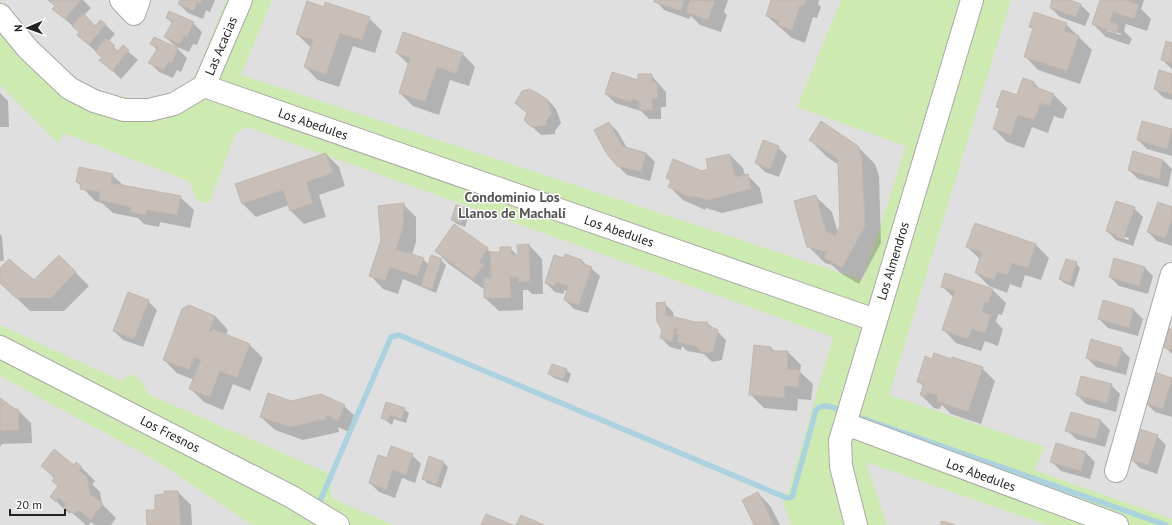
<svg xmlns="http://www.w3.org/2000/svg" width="1172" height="525" viewBox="0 0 1172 525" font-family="'PT Sans',sans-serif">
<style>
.residential{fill:#e0dfdf}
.grass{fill:#cdebb0}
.shadow{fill:#0003;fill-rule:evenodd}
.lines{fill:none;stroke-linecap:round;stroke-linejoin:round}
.stream{stroke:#aad3df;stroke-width:5.5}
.building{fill:#c7bfb8;stroke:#c4b6ab}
.minor-casing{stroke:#a9a9a9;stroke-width:24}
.minor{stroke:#fff;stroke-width:22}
.labels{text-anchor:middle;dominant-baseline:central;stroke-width:3;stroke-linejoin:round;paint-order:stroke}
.street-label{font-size:13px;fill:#222;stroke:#fff}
.neighbourhood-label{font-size:14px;font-weight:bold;fill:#555;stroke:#fff}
</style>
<rect width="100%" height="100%" fill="#f2efe9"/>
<path class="residential" d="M0 0H1172V525H0Z"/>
<path class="grass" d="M0 0 59 69 91 90 137 99 170 94 195 76 226 0H272L241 75 863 280 906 146 797 107 841 0H1011L889 395 1045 447 1034 470 1172 519V525H1047L866 462 887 525H791L783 502 788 492 833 337 247 127 236 133 209 203 197 201 189 181 64 133 58 143 0 85Z
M0 325 121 381 131 374 141 380 148 394 328 473 332 498 393 525H252L155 460 0 376Z"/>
<path class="shadow" d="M48 0H83L91 8 84 15 96 27 101 21 106 25 115 34 108 42 119 52 123 47 138 60 121 79 101 60 103 58 78 35 80 33 54 9 56 6Z
M181 0H215L210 12 206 10 203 19 188 13 179 4Z
M655 0H728L724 12 727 15 721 32 700 25 691 16 689 19 664 10Z
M773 0H819L818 4 821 7 817 18 813 17 805 43 792 38 767 16Z
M1053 0H1067L1081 5 1090 14 1085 26 1060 17 1051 8Z
M1101 0H1144L1141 9 1151 19 1147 31 1126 24 1124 31 1132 39 1129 45 1106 37 1093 24ZM1107 29 1121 34V35L1107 31Z
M325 8 369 18 382 31 375 53 353 46 339 87 318 80 305 67 311 48 297 34Z
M167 18 193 23 202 32 197 45 193 44 189 52 175 46 187 58 181 72 177 70 173 78 159 72 150 63 157 50 152 44 177 48 165 37 173 24Z
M1066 24 1092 50 1080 84 1038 70 1025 56 1034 30 1031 26Z
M1172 44V69L1162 60Z
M397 53H462L475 67 469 86 450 80 439 115 413 106 400 93 409 65Z
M651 75 666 92V107H661V119H649L641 111 615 103 606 94Z
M1172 75V100L1164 98 1155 89Z
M1024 79 1034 83 1041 90 1053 94 1067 108 1063 119 1054 116 1048 133 1032 127 1024 148 1007 142 994 129 1000 110 997 107 1018 97Z
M0 93 8 101 9 127H0Z
M547 99 556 109 561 123 555 131V134L541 135 525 120Z
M1142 122 1172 130V156L1147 149 1138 140Z
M609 123 618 132 627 148 646 153 655 162 650 181 627 175 617 165Z
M810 140 858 147 875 164 879 176 881 243 859 284 842 274 832 265 825 263 808 246 815 196 832 212 838 233 841 227 839 165 827 157Z
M778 147 787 156 779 177 765 172 756 163Z
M1133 152 1163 160 1172 169 1168 187 1138 179 1129 170Z
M326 154 339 167 345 186 319 195 326 217 304 224 291 211 289 205 256 217 243 204Z
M730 155 743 168 745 176 747 175 760 188 763 203 722 213 706 208 705 210 683 200 670 187 671 182 667 177 709 170Z
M112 175 124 186 180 197 194 210 190 228 160 222 159 227 144 224 138 218 113 213 102 203 95 201 77 182Z
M403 204 416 217V242L412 255 423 259 429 265 441 260 446 265 436 293 403 279 398 294 383 289 370 275 382 240Z
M457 206 466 209 470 213 465 227 457 224 452 220Z
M1134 208 1143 217 1133 246 1116 240 1107 231ZM1116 234 1129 238 1128 240 1116 236Z
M1172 208V246L1157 241 1148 232Z
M455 225 492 253H501L510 248 519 257 529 245 542 259 543 294H532L528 290H523V310L499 311 485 298V290L449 264 436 251Z
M0 234 2 236 4 261H0Z
M1036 245 1049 258 1041 280 1025 275 1021 288 1010 284 1007 293 989 286 976 273 981 260 967 247Z
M59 256 89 286 64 311H30L0 282V270L34 282Z
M565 259 581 260 600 276 588 313 574 309 565 300 568 291 565 290 563 294 555 292 546 283Z
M1076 263 1080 268 1074 287 1064 283 1060 279Z
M1144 267 1153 276 1148 294 1119 286 1110 277Z
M942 286 993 290 1006 303 1002 315 998 314 996 322 1003 329 998 346 985 341 981 351 956 343 943 329 954 298Z
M148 301 157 310 143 347 123 340 114 331Z
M664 303 673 312 674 318 695 323H707L717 331 726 340 722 360 712 362 704 354 687 351 682 346 681 350 670 347 661 338Z
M1134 310 1143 319 1138 336 1108 328 1099 319Z
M215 316 228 330 226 335 250 345 263 358 250 391 233 384 223 410 204 402 191 389 194 380 177 373 164 360Z
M1172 330V354L1165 347Z
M771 348 775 352H788L801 365 800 372 813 384 811 400 798 399 797 411 764 408 751 395Z
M1121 349 1130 358 1126 375 1096 367 1087 358Z
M933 360 982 368 995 381 981 424 951 414 942 405 939 409 934 408 921 395 924 387 918 381Z
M566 370 571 374 568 383 554 378 549 374Z
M1154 373 1172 379V417L1155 412 1146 403Z
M1111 385 1120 394 1116 412 1086 404 1077 395Z
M0 400 14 410H18L31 423 32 443 2 444 0 447Z
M290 402 344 406 358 419 351 433 338 427 339 432 303 440 275 430 261 417Z
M404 409 409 413 406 423 394 419 392 425 382 418Z
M1071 413 1101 421 1110 430 1105 447 1076 439 1067 430Z
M1157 436 1166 445 1157 474 1140 468 1131 459Z
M1056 445 1086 453 1095 462 1090 479 1061 471 1052 462Z
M412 455 421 464 415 483 402 478 395 498 379 492 370 483 388 459Z
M430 458 444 463 448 467 441 488 427 483 423 478Z
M42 466H75L82 468 95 481 92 484 100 492 102 504 116 518 111 525H95L91 522 89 525H86L71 512 70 514 65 510 52 497 59 487 55 479Z
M178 492 191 505 192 525H148L156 511Z
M758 493 771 507 780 525H755Z"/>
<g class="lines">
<path class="stream" d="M853 415 1166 525
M317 508 391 337 399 335 787 498 792 497 816 410C825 402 835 408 845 412"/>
</g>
<path class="building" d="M48 0H81L65 19 52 9 55 6Z
M180 0H202L201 4 197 2 194 11 178 4Z
M654 0H684L681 11 654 2Z
M690 0 715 1 708 20 686 12Z
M771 0H806L804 6 800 5 792 30 777 25 779 21 766 16Z
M1052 0H1070L1081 4 1076 17 1050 8Z
M1100 0H1127L1139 5 1134 19 1113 12 1110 22 1119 25 1116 33 1092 24Z
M307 1 324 7 325 2 370 17 362 40 340 33 326 75 304 67 313 40 296 34Z
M169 11 194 22 187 37 184 35 180 44 164 37 173 21 166 18Z
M1034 12 1067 23 1064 31 1079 36 1067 71 1024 57 1033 28 1029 27Z
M83 13 95 26 100 20 106 24 89 45 77 35 79 32 72 26Z
M403 32 463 53 456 74 437 67 425 102 399 93 410 58 396 53Z
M154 37 178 48 172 63 168 62 164 70 148 63 158 48 150 44Z
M106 38 115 46 113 48 118 51 123 45 129 50 112 71 99 60 102 58 95 51Z
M1166 41 1172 43V63L1161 60Z
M1159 70 1172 74V94L1154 89Z
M612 72 638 80V74H652V82H657L658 98 652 99 653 110H639V101L632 99 631 102 605 94Z
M1023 78 1034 82 1033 86 1054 94 1050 106 1041 103 1034 120 1018 115 1011 135 993 129 1000 108 996 107 1002 90 1017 95Z
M530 89 547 99 552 113 546 121 547 125 531 127 524 120 527 113 515 103 522 91Z
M821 121 858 146 862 158 865 226 842 268 824 258 827 252 807 247 794 201 816 195 826 231 835 236 840 226 838 159 809 140Z
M1142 121 1172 129 1167 149 1137 140Z
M609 122 622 146 646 153 641 172 617 166 607 154 594 130Z
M763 140 779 146 770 169 755 163Z
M1133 151 1163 160 1159 179 1128 170Z
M326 153 333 173 306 182 313 203 290 211 283 190 242 204 235 184Z
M730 154 735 177 748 174 751 189 708 200 693 196 692 198 668 187 671 180 666 178 673 159 702 171 708 169 706 159Z
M79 167 113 174 111 183 181 196 177 215 147 210 146 215 130 212 131 207 99 200 100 192 80 189 81 183 76 182Z
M1116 201 1135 207 1124 238 1106 231Z
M1158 202 1172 207V219L1165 238 1147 232Z
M404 203 403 228 396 249 424 258 417 276 390 267 385 281 369 276 381 240 378 206Z
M456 205 466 208 461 223 451 220Z
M975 223 1036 244 1028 268 1012 263 1008 275 997 272 994 280 975 273 982 252 966 247Z
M454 224 488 248 479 262 484 265 473 279 435 251Z
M529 244 530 281 518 282V277H510L511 298H484V278H491L490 252H500V247H511V255H518L517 245Z
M565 254 582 260 581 263 592 267 579 305 564 300 568 286 556 282 554 286 545 283 554 255 564 258Z
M59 255 76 272 51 298H16L0 283V268L9 259 34 280Z
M431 255 442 259 432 289 421 286Z
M1114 258 1145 267 1139 286 1109 277Z
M1066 259 1077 262 1070 283 1059 279Z
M945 273 993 289 988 303 985 302 982 312 991 315 985 333 972 329 968 339 942 330 955 291 941 287Z
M128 292 149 300 134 339 113 331Z
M1103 300 1134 309 1129 328 1098 319Z
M665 302 666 315 695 322H708L707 325 718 330 713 352 702 353 696 346 677 342 679 335 675 334 677 328H675L672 342 660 338 662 330 657 322 656 303Z
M189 305 215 316 209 331 212 332 213 329 250 344 237 378 220 371 210 397 189 389 201 360 194 357 189 370 163 360 182 309Z
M1169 329H1172V350L1164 348Z
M1091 339 1122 348 1117 367 1086 358Z
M754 345 771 347V351H788L787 369 800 370 798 387 785 386 784 398 749 395Z
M934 353 951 359 952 357 983 367 968 412 937 401 938 396 927 392 926 397 920 395 924 384 917 382 925 356 932 359Z
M552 364 567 369 563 379 548 374Z
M1154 372 1172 378 1163 409 1144 403Z
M1081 376 1112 384 1107 403 1076 395Z
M268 393 291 401 321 394 345 405 338 421 326 415V419L290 427 260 417Z
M0 398 15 409H18L19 430 0 431Z
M386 402 405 408 401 419 390 415 388 421 381 418Z
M1071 412 1101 420 1096 439 1065 431Z
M1139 429 1158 435 1148 465 1130 460Z
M1056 443 1086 452 1081 471 1050 462Z
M391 446 413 454 406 475 393 470 386 490 369 483 378 455 387 458Z
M54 449 74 465 76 462 82 467 79 471 87 477 90 494 103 504 91 520 78 510 74 514 64 507 66 504 59 498 56 502 50 497 58 486 52 481 55 477 41 466Z
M429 456 444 462 437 484 422 479Z
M164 491H178L181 525H147L146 510H155V495L164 494Z
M758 492 774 525H754L742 500Z
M486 514 513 525H481Z
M521 515 544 525H516Z
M942 521 955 525H940Z"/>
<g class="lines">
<g class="minor-casing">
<path id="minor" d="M121 0 134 14 139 0
M0 15 28 49 69 88 94 101 124 110H149L174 104 204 86 241 0
M204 86 875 320
M0 347 292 497 338 525
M846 424 1117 525
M1116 471 1172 274
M856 525 841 466 840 441 972 0"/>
</g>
<use href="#minor" class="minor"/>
</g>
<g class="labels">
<g class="street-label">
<text transform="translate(221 46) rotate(-67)">Las Acacias</text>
<text transform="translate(313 124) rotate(19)">Los Abedules</text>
<text transform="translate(619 231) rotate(19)">Los Abedules</text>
<text transform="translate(893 261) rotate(-73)">Los Almendros</text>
<text transform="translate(170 434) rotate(27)">Los Fresnos</text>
<text transform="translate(981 475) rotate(20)">Los Abedules</text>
</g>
<g class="neighbourhood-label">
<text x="512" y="197">Condominio Los<tspan x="512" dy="16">Llanos de Machalí</tspan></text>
</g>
</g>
<g transform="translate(28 28) rotate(268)" stroke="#ffffff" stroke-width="3" paint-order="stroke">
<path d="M0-3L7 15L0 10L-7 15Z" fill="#222222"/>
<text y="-6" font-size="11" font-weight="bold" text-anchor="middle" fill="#222222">N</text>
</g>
<path d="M10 509v6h55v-6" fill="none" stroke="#222222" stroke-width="2"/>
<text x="16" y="509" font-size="12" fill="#222222" stroke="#ffffff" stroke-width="3" paint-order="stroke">20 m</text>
</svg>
